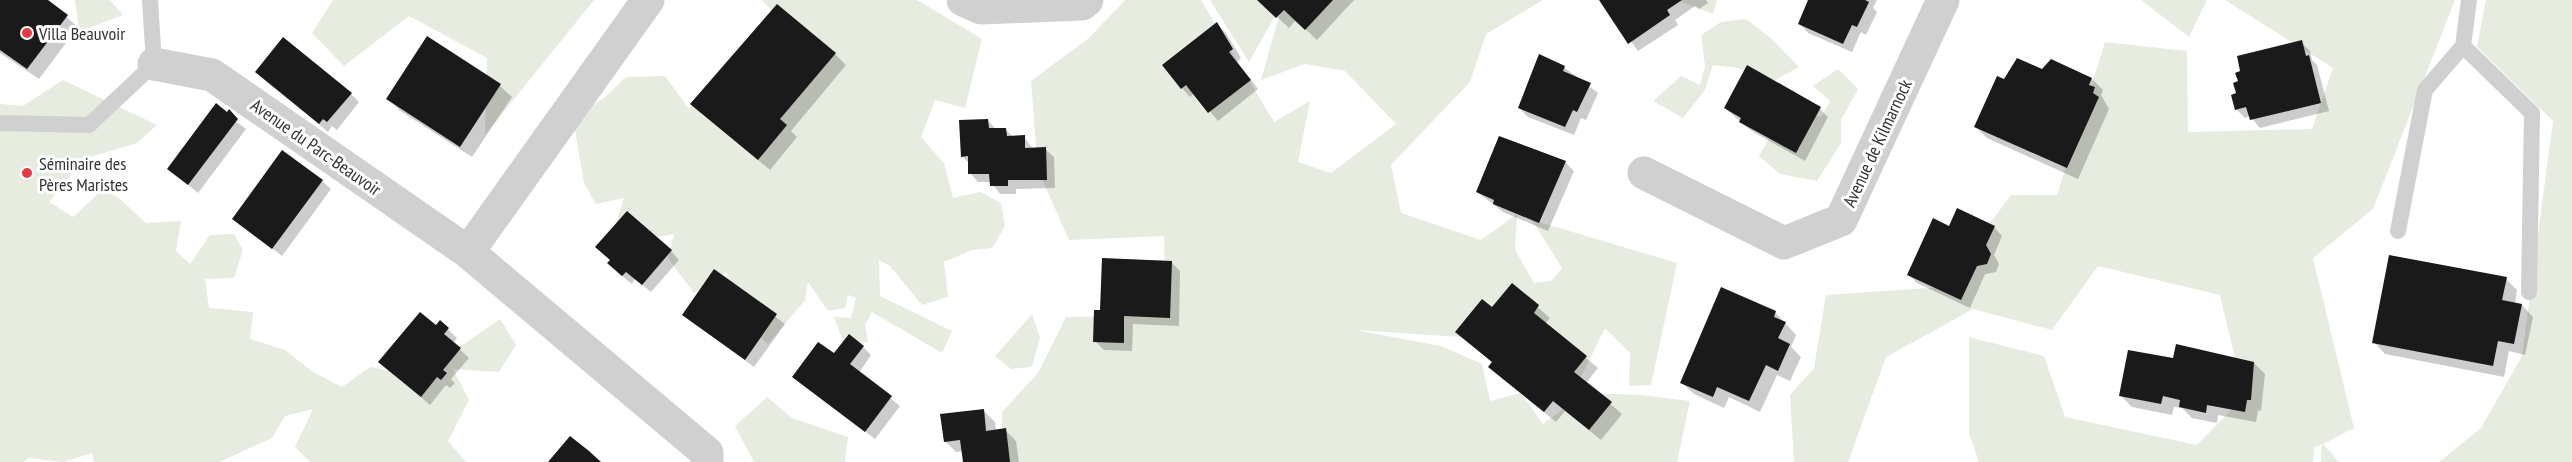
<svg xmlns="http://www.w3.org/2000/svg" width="2572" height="462" viewBox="0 0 2572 462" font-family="'PT Sans Narrow',sans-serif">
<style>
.green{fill:#e6ecdf}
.shadow{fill:#0003}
.building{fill:#1a1a1a}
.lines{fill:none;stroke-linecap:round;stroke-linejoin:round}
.lane{stroke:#d0d0d0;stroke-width:16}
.street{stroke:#d0d0d0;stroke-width:33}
.poi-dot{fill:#e63946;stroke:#fff;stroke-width:2}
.labels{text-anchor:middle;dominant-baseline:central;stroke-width:6;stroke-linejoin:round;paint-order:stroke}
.poi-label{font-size:18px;fill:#333;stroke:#fff;text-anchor:start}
.street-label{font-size:18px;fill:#333;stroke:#fff}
</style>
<rect width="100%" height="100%" fill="#fff"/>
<path class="green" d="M75 0H110L123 15 79 32Z
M333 0H594L485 135 487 58 409 16 344 66 312 33Z
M761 0H917L982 39 965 108 935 100 921 137 944 163 953 198 980 192 1001 203 1005 226 992 248 972 250 944 262 948 297 922 305 890 266 879 260 880 296 952 331 942 353 872 312 865 325 868 342 844 344 834 317 851 318 856 298 848 295 845 308 828 311 808 282 805 300 768 344 728 307 727 272 694 293 668 258 674 234 642 239 616 224 624 198 596 204 584 183 573 119 605 97 626 77 665 76 689 109 707 85 784 21Z
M1125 0H1201L1274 122 1310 101 1298 162 1331 173 1396 124 1345 71 1305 64 1261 80 1283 2 1249 62 1210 0H1543L1486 34 1470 82 1391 165 1401 213 1481 240 1517 214 1515 250 1534 283 1551 281 1562 268 1532 220 1677 263 1651 385 1629 386 1630 353 1605 328 1575 389 1491 339 1355 330 1441 346 1482 364 1490 401 1521 393 1543 424 1586 393 1641 395 1690 401 1677 462H1002V412L1038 373 1066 317 1166 315 1164 236 1069 240 1038 170 1031 81 1089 38Z
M1677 0H1717L1713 14Z
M2141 0H2207L2189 37Z
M2225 0H2455L2373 209 2313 258 2354 428 2323 444 2339 462H2321L2322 444 2314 448 2313 462H1979L1969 433V337L2044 356 2065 417 2197 445 2244 397 2220 295 2098 266 2052 330 1973 309 1886 357 1848 462H1794L1790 395 1814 368 1826 295 1943 287 2011 195H2057L2105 42 2187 51 2188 132 2312 129 2333 68Z
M2486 0H2572V462H2439L2481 428 2522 356 2553 121 2477 47Z
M1746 19 1772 39 1799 67 1770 83 1738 68 1713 65 1705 90 1683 118 1653 101 1681 76 1700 85 1705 66 1701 35 1721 22Z
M1838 69 1858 89 1841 120V143L1817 181 1780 174 1759 156 1786 109 1821 117 1830 101 1813 86Z
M63 80 157 125 137 143 84 159 49 202 73 217 103 189 120 199 146 223 181 221 176 251 190 264 210 235 234 234 243 250 234 278 205 279 209 308 253 312 250 339 285 350 313 372 342 387 370 367 398 372 451 353 500 319 516 345 499 372 453 369 469 400 448 441 466 462H310L295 447 313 409 285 416 272 438 219 462H94L92 453 63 462 29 458 23 462H0V104L23 106Z
M1032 314 1040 337 1032 367 1011 369 995 356Z
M767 397 792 418 848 437 845 462H754L735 426Z"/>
<path class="shadow" d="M0 0H46L78 27 39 79 0 53Z
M1259 0H1354L1317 40 1296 20 1289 28Z
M1601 0H1706L1708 3 1699 9 1695 6 1675 20 1678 25 1638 51Z
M1810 0H1877L1873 8 1877 12 1866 35 1861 32 1852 52 1808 33 1800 24Z
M1217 24 1226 33 1241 58 1237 62 1258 89 1218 121 1195 93 1190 97 1182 88Z
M428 38 500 86 512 97 472 157 399 110 388 98Z
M2301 42 2310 51 2312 60 2317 65 2329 111 2260 128 2250 116 2245 118 2236 109 2238 94Z
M835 54 846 65 791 131 797 137 770 170 704 115Z
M1539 56 1565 68 1598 93 1586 120 1581 118 1574 135 1528 117 1519 108Z
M2051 61 2092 79 2103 90 2101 95 2109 109 2078 179 1987 138 1976 127 2005 81 2043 71Z
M257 72 351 94 359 102 337 130 332 126 328 132Z
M216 106 246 129 198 193 169 169Z
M1725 108 1820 109 1828 117 1805 161 1750 130Z
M988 121 997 130H1006L1013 137H1024L1033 149H1045L1054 157 1055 188 1016 189V194H1000L991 182H978L970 173V164L962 156Z
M1565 162 1574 171 1548 231 1503 212 1477 192Z
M322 181 331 189 282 256 234 219Z
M1994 227 2002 236 1994 255 1999 264 1996 272 1985 274 1970 308 1917 283 1909 275 1949 228Z
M671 251 679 260 651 292 635 279 632 284 617 272Z
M1171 262 1180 271 1179 326 1133 324 1132 351 1104 350 1095 341 1102 312Z
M714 271 785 324 754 367 684 315Z
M2506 279 2517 290 2515 304 2522 305 2533 317 2525 355 2509 351 2504 377 2385 354 2374 342Z
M1512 285 1550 318 1545 324 1598 368 1586 383 1622 414 1601 440 1565 411 1556 422 1502 378 1490 367 1493 363 1457 332 1492 309Z
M1722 289 1775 312 1796 335 1791 347 1801 357 1790 381 1777 375 1760 412 1729 397 1724 408 1694 394 1682 383Z
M440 322 457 338 453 343 469 358 451 379 455 383 450 388 446 385 430 405 389 370Z
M863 347 871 355 859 373 900 406 875 439 794 377 834 356Z
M2174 360 2254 363 2265 374 2261 411 2258 410 2256 422 2218 415 2217 423 2192 418 2182 408 2174 407 2172 415 2132 407 2121 396Z
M983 410 995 422 996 431 1005 430 1016 441 1019 462H964L963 451 956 452 945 441Z"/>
<path class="building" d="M0 0H48L68 15 27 69 0 50Z
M1257 0H1333L1305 30 1284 10 1276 18Z
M1599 0H1682L1667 10 1670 15 1628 44Z
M1808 0H1865L1869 2 1857 27 1852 25 1843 44 1798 24Z
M777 4 836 53 780 119 787 125 758 160 690 104Z
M1217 22 1233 49 1229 52 1251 80 1208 113 1186 85 1181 89 1162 65Z
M427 36 501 84 460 147 386 99Z
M283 37 352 93 327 122 323 119 319 124 255 72Z
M2302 40 2306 56 2309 55 2321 103 2250 120 2246 107 2235 110 2231 95 2236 93 2233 83 2238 81 2235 73 2240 71 2237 56Z
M1539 54 1565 66 1563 71 1591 83 1577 112 1573 110 1565 127 1518 108Z
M2017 58 2042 69 2051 59 2092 78 2089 85 2095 87 2093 93 2099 97 2067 168 1974 127 1997 76 2004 79Z
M1747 65 1821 107 1796 153 1739 122 1741 118 1724 108Z
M216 103 227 112 229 109 238 119 188 185 167 169Z
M988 119 989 128H1006L1007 136 1025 135V148L1046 147 1047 180H1008V186H990L989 174H968V156L961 157 959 120Z
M1499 136 1566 161 1539 223 1493 204 1494 200 1476 192Z
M282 150 323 180 272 249 232 219Z
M1957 208 1995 226 1986 245 1991 254 1987 264 1977 266 1961 300 1907 275 1933 218 1949 226Z
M627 211 672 250 642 285 626 272 622 276 607 263 610 260 595 247Z
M2389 255 2507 277 2502 300 2522 304 2514 344 2498 341 2493 366 2372 343Z
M1102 258 1172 261 1170 318 1124 316V343L1093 342 1094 310H1100Z
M714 269 777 314 745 360 682 315Z
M1512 283 1539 305 1534 313 1587 356 1574 372 1612 402 1589 430 1553 401 1544 412 1488 367 1492 362 1455 332 1482 299 1492 307Z
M1721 287 1776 311 1774 317 1786 322 1778 338 1790 344 1778 371 1766 365 1749 401 1717 387 1713 397 1680 383Z
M420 312 436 325 440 320 449 328 444 334 461 348 443 370 447 373 441 380 437 377 421 397 378 362Z
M849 334 864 346 850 364 892 396 865 432 792 377 818 342 834 353Z
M2176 344 2254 362 2251 400H2247L2245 412 2207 405 2206 413 2179 407 2180 400 2163 396 2161 404 2119 396 2128 350 2173 358Z
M984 409 986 431 1006 428 1010 462H963L960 440 944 442 940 414Z
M570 436 589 451 601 462H548Z"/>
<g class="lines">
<path class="lane" d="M2463 46 2532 113 2529 292
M0 123 89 125 154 64 150 0
M2398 231 2425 90 2463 46 2469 0"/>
<path class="street" d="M963 0 981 8 1082 4 1087 0
M154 64 212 75 468 252 707 453V462
M1644 173 1784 243 1841 220 1943 0
M468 252 648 0"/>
</g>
<g class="poi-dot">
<circle cx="27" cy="33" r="6"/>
<circle cx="27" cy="173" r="6"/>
</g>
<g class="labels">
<g class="poi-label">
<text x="39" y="33">Villa Beauvoir</text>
<text x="39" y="163">Séminaire des<tspan x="39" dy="21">Pères Maristes</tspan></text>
</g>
<g class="street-label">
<text transform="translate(1877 143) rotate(-65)">Avenue de Kilmarnock</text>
<text transform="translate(316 147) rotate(35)">Avenue du Parc-Beauvoir</text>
</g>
</g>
</svg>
